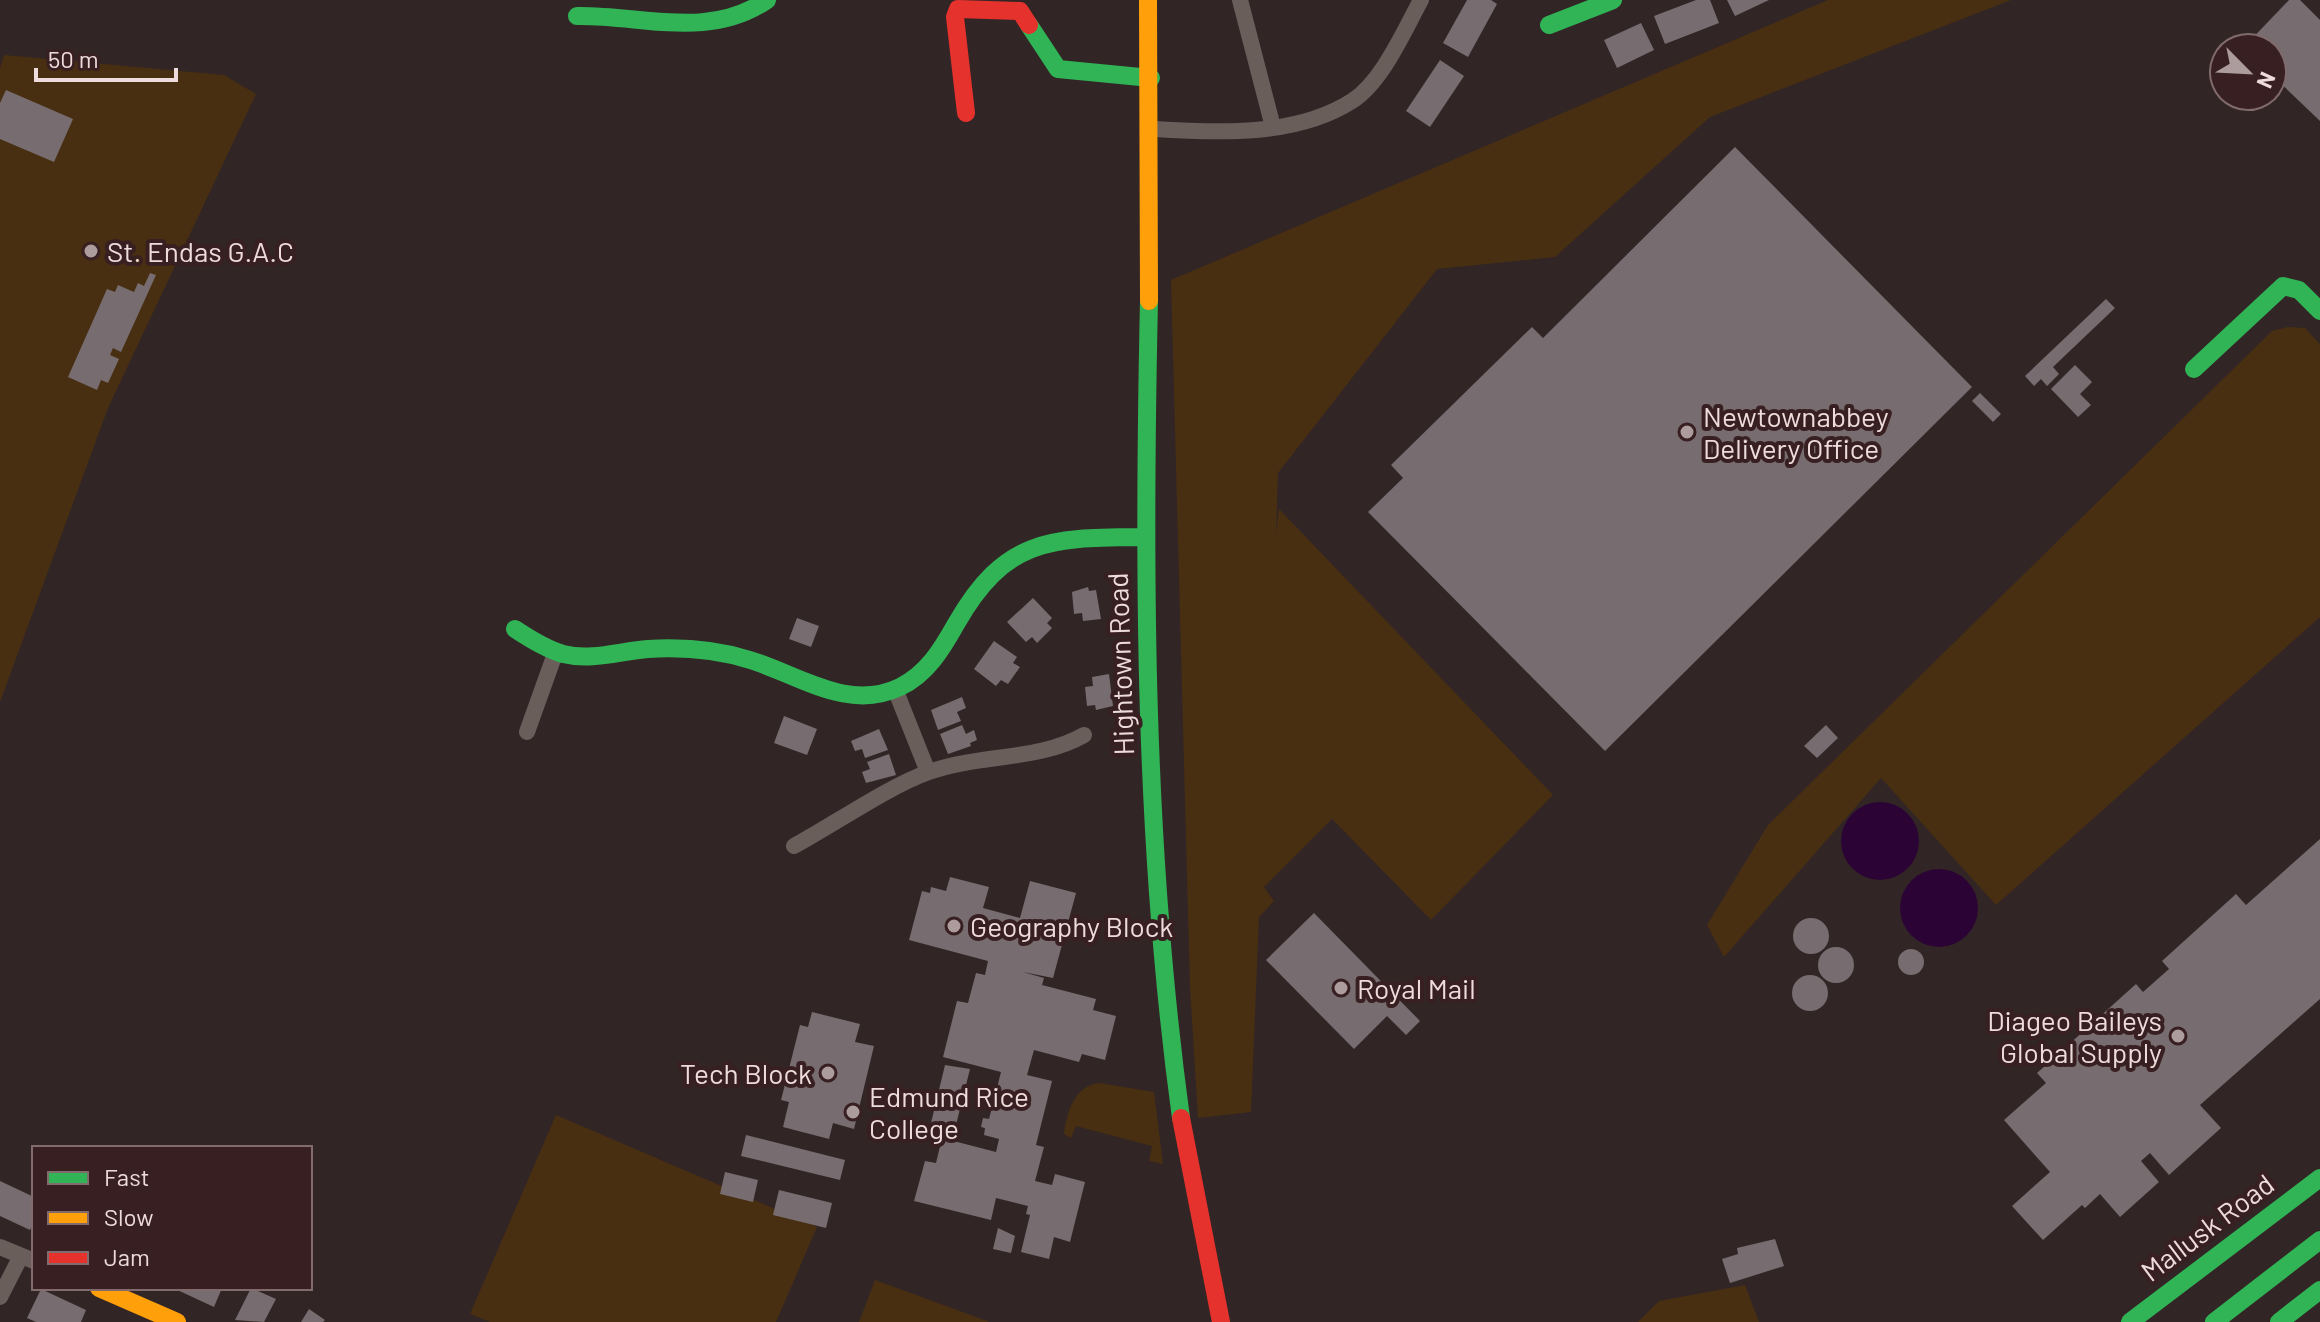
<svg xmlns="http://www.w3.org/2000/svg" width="2320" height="1322" viewBox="0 0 2320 1322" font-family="Barlow,sans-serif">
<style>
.green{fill:#482f12}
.water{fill:#2b0435}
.building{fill:#776c6f}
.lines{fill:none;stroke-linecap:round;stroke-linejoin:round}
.street{stroke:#6a5e5b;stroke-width:16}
.fast{stroke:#30b455;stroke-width:18}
.slow{stroke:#ff9f0a;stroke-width:18}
.jam{stroke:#e5322d;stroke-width:18}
.poi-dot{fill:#ac9c9d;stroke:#381f21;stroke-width:3}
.labels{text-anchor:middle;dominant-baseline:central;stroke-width:8;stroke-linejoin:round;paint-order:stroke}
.poi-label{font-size:28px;fill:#eedcdd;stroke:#381f21;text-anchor:start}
.street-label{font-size:28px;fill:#eedcdd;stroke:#381f21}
</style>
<rect width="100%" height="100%" fill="#322526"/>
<path class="green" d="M1828 0H2011L1710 117 1555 257 1437 269 1278 473 1276 534 1279 509 1553 795 1431 920 1332 819 1264 887 1274 901 1259 917 1251 1112 1198 1118 1190 987 1171 280Z
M4 55 224 75 256 94 108 408 0 702V68Z
M2288 327 2305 328 2320 344V617L1996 905 1881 778 1724 957 1707 925 1768 825 2272 331Z
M1099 1083 1154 1092 1163 1164 1149 1161 1152 1146 1076 1126 1071 1138 1064 1134C1067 1112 1074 1086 1099 1083Z
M556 1115 817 1227 776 1322H490L470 1314Z
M875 1280 990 1322H859Z
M1745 1285 1759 1322H1638L1659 1301Z"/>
<path class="water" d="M1841 841a39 39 0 1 1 78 0a39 39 0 1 1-78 0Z
M1900 908a39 39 0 1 1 78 0a39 39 0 1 1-78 0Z"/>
<path class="building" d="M1467 0H1491L1497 4 1468 57 1443 43Z
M1696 0H1710L1719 23 1665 44 1654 16Z
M1727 0H1769L1735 16Z
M2289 0H2300L2320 20V121L2272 75V48H2243Z
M1641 23 1654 50 1617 68 1604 40Z
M1440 60 1464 76 1430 127 1406 111Z
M6 90 73 119 54 162 0 139V103Z
M1735 147 1972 387 1605 751 1368 512 1403 478 1391 465 1532 327 1543 338Z
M150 273 156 275 121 352 113 348 110 355 119 359 108 383 101 380 97 390 68 377 107 289 115 292 118 285 134 292 138 283 144 286Z
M2106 299 2115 308 2053 367 2059 374 2047 386 2041 379 2034 386 2025 376Z
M2075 365 2092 382 2080 394 2091 405 2078 417 2051 389Z
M1980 393 2001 414 1993 422 1972 401Z
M1088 587 1089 591 1096 590 1101 619 1083 621 1082 613 1074 614 1072 592Z
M1033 598 1052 618 1047 623 1052 628 1037 643 1032 637 1026 642 1007 622Z
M797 618 819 626 811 647 789 639Z
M994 641 1017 657 1013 663 1020 667 1008 684 1001 680 996 686 974 669Z
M1109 674 1113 706 1096 710 1095 705 1087 706 1085 687 1093 686 1092 677Z
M962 697 966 708 957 712 961 721 938 730 931 710Z
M784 716 817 729 807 755 774 743Z
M962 725 966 734 974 730 977 740 970 743 971 746 948 754 940 734Z
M1826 725 1838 738 1817 758 1804 746Z
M879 729 888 750 865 758 862 749 855 751 851 741Z
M889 754 896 775 866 783 862 772 870 769 867 762Z
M2320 839V999L2200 1105 2221 1128 2169 1175 2150 1153 2141 1161 2159 1182 2120 1217 2100 1194 2085 1208 2082 1205 2043 1240 2012 1206 2050 1172 2004 1120 2046 1083 2037 1073 2136 984 2143 992 2169 969 2162 961 2236 894 2246 905Z
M950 877 989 887 983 908 1020 918 1030 881 1076 893 1053 978 1023 972 1044 978 1042 985 1096 999 1093 1010 1116 1016 1105 1060 1082 1054 1079 1062 1034 1050 1027 1075 1052 1081 1036 1145 1044 1147 1035 1181 1052 1185 1055 1174 1085 1182 1070 1242 1054 1237 1049 1259 1021 1252 1030 1215 1026 1214 1028 1206 996 1198 991 1220 914 1201 925 1161 936 1163 942 1138 996 1152 999 1139 984 1135 985 1128 981 1127 983 1118 989 1119 1001 1072 943 1057 957 1001 968 1003 976 973 985 975 988 961 909 940 922 891 930 893 931 887 946 891Z
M1314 913 1420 1021 1406 1035 1387 1016 1354 1049 1266 960Z
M1793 936a18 18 0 1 1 36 0a18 18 0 1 1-36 0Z
M1818 965a18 18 0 1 1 36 0a18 18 0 1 1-36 0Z
M1898 962a13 13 0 1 1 26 0a13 13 0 1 1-26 0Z
M1792 993a18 18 0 1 1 36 0a18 18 0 1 1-36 0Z
M812 1012 860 1024 855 1042 874 1046 854 1129 833 1123 829 1139 783 1127 789 1102 781 1100 800 1025 808 1027Z
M945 1065 970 1069 955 1129 931 1123Z
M746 1135 845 1160 840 1180 741 1156Z
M725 1172 758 1180 753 1202 720 1194Z
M0 1181 34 1197V1221L30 1230 0 1216Z
M779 1190 832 1203 826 1228 773 1215Z
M998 1228 1015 1236 1011 1253 993 1249Z
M1775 1239 1784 1266 1730 1283 1722 1259 1738 1254 1737 1248Z
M173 1288H222L214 1307Z
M251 1288 276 1299 264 1322 235 1320Z
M41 1289 86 1310 81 1322H36L27 1318Z
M309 1309 325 1320 323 1322H301Z"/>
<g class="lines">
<path class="street" d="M1240 0 1273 127
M1154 129C1217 133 1296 137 1352 101 1382 82 1404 31 1421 0
M895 689 928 772
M527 732 556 651
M794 846C833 825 889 786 929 772 979 754 1039 761 1084 735
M0 1247 34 1261
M0 1297 21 1256"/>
<path class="fast" d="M577 16C643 15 709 40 767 0
M1029 25 1058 69 1151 78
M1549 25 1613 0
M1149 301C1143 574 1144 847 1181 1118
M2194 369 2283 286 2299 290 2320 311
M515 629C530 639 546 649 563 654 592 661 620 651 648 649 681 647 718 650 750 660 799 675 848 712 900 687 927 674 942 649 956 624 1006 536 1052 538 1145 537
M2130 1322 2320 1178
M2214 1322 2320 1240
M2279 1322 2320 1290"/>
<path class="slow" d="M1148 0 1149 301
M99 1288 177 1322"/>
<path class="jam" d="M966 113 955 17 958 9 1020 11 1029 25
M1181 1118 1221 1322"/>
</g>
<g class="poi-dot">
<circle cx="91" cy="251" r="8"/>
<circle cx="1687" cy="432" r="8"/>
<circle cx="954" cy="926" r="8"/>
<circle cx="1341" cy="988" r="8"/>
<circle cx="2178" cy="1036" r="8"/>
<circle cx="828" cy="1073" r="8"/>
<circle cx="853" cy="1112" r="8"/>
</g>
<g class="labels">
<g class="poi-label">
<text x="107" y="251">St. Endas G.A.C</text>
<text x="1703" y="416">Newtownabbey<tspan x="1703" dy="32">Delivery Office</tspan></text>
<text x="970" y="926">Geography Block</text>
<text x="1357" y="988">Royal Mail</text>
<text x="2162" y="1020" text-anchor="end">Diageo Baileys<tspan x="2162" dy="32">Global Supply</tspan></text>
<text x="812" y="1073" text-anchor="end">Tech Block</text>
<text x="869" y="1096">Edmund Rice<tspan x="869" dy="32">College</tspan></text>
</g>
<g class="street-label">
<text transform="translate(1120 664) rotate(-92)">Hightown Road</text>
<text transform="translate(2207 1227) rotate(-37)">Mallusk Road</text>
</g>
</g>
<rect x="32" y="1146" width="280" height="144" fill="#381f21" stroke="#816b6c" stroke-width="2"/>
<rect x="48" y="1172" width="40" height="12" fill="#30b455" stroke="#816b6c" stroke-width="2"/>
<text x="104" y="1186" font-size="24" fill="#eedcdd">Fast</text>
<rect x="48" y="1212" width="40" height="12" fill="#ff9f0a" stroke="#816b6c" stroke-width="2"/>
<text x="104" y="1226" font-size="24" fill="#eedcdd">Slow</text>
<rect x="48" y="1252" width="40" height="12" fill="#e5322d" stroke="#816b6c" stroke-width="2"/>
<text x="104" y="1266" font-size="24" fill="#eedcdd">Jam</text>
<g transform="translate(2248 72) rotate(114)"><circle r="38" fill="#381f21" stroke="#816b6c" stroke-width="2"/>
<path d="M0-6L14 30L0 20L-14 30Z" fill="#ac9c9d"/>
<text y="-12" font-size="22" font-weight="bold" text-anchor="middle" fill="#eedcdd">N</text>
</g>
<path d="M36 68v12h140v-12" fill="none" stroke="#eedcdd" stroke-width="4"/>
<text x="48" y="68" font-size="24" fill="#eedcdd" stroke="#381f21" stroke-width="6" paint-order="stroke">50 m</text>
</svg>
